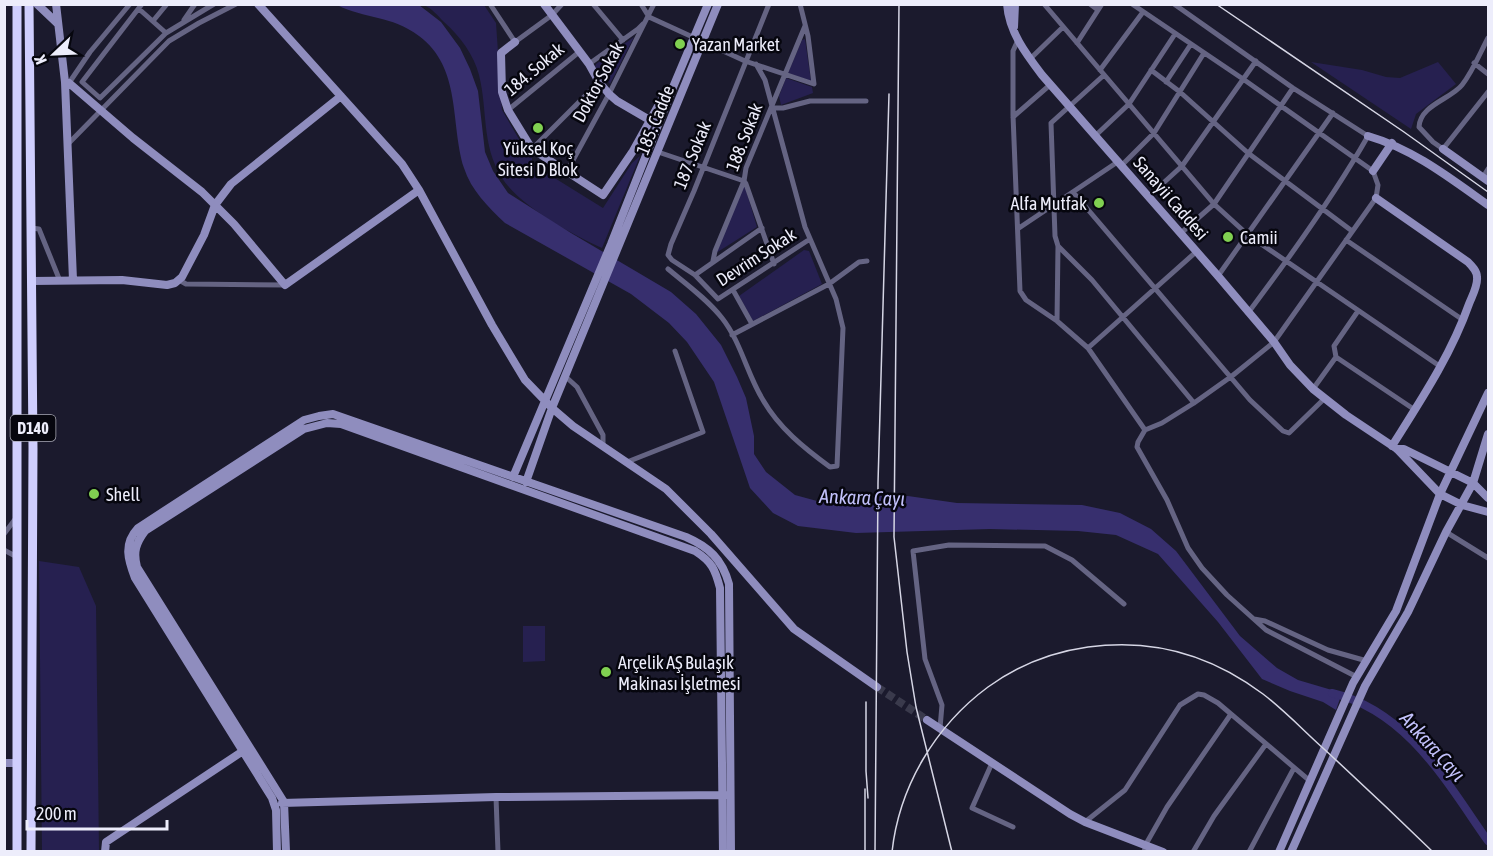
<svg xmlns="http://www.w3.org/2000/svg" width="1493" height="856" viewBox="0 0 1493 856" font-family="'Asap Condensed',sans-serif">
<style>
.green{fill:#262050}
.water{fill:#372f6e}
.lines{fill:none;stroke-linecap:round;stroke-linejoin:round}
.river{stroke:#372f6e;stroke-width:8}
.secondary-tunnel{stroke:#3a3a4c;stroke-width:8;stroke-dasharray:8 4;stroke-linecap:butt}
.street{stroke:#656483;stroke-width:5}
.secondary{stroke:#8f8dbe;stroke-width:8}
.highway{stroke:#cfcefd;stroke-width:9}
.rail{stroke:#d6d6e5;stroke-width:1.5}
.poi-dot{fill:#80d051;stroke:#06060e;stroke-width:2}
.labels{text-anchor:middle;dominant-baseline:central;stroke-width:5;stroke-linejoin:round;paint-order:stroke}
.shield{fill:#06060e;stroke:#a8a8b4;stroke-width:1.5}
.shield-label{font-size:16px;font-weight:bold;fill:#ededfb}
.poi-label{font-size:18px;fill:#ededfb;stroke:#06060e;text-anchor:start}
.street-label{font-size:18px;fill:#ededfb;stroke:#06060e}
.water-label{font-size:20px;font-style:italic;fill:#c2c1fb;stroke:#06060e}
</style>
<rect width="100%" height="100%" fill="#1b1a2d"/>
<path class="green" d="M423 5H484L496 23 502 110 524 148 532 158V164L603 208 632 163 640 156 602 248C571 234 520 206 502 178 481 144 488 111 479 75 474 55 460 36 444 22 438 16 432 8 423 5Z
M634 37 610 84 595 67 596 64Z
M805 39 811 81 788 73 802 40Z
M1311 62 1362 70 1386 77 1400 78 1438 62 1456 84 1416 114 1411 129Z
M786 78 812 87 813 93 781 105 779 96Z
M742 187H745L757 227 716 253Z
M804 250 809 251 822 284 753 321 739 296Z
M39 561 79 567 96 606 99 851H42Z
M523 626H545V661L523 662Z"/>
<path class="water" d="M337 5H419L441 22 460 48 470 69 478 91 485 152 493 171 508 193 571 233 671 292 696 314 721 345 737 377 746 398 754 436V454L766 472 795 495 817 501 865 496H908L957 503 1082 505 1120 513 1151 529 1176 551 1240 636 1277 668 1298 680 1342 693 1336 710 1323 702 1290 691 1262 679 1218 622 1158 554 1116 535 1078 531 990 529 856 533 798 526 773 513 750 488 714 382 687 342 669 323 631 294 505 223C488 207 471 190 464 168 450 123 462 68 419 36 391 15 365 19 337 5Z"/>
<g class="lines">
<path class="river" d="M1332 693C1408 711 1447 783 1488 841"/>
<path class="secondary-tunnel" d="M877 687 927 720"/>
<path class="street" d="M142 4 82 82 100 98 166 33 214 4
M490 4 515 42 552 15 562 4
M593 4 623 40
M641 4 649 17 745 61 814 84 808 36 800 4
M769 4 694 191 671 244 668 255 672 260 695 275 718 299 810 239
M1044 4 1214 204 1248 235 1441 367
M1090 4 1098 10
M1132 4 1243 79 1373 171 1378 185 1376 198 1274 342 1232 376 1194 403 1162 423 1145 430 1138 442 1137 447 1167 500 1188 548 1202 568 1227 595 1266 630 1357 677
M1174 4 1293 88 1368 136C1334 196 1290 257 1248 313
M139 9 166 33
M184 20 195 4
M153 21 167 4
M1488 38C1480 53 1473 71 1462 85 1451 99 1420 105 1419 127L1433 142 1443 149 1488 92
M1018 40 1013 51V115L1020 291 1026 300 1057 321 1088 348 1145 430
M1077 43 1102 4
M1030 59 1063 27
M1474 63 1488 74
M589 64 638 29 643 24
M1100 70 1143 12
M1151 70 1180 92 1248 153 1352 231
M1166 82 1191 44
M69 83 90 52 130 4
M772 108H783L810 101H866
M508 110 579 52
M1013 117 1051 84
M1095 136 1129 104 1175 34
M68 144 169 41 199 23 236 4
M532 149 599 82
M658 152 744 181 746 184 774 264
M1122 165 1154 133 1204 53
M566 173 609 94 654 4
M1483 177 1488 169
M1073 192 1250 400 1283 431 1289 433 1324 399
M1149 196 1182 166 1256 61
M31 228 39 229 60 281
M1019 228 1119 161
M1181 233 1214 204 1293 88
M1346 240 1463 320
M1058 246 1092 280 1194 403
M713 261 715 251 744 181 746 168 805 26
M668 269C686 284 707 299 722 318 741 342 747 374 763 400 779 428 804 448 830 467L837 466 843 328 836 299 805 227 765 80 756 64
M695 275 762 228
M1218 276 1333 113
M179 280 186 284 285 285
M733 290 752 324
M1057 321 1058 246 1055 236 1051 123 1104 75
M732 335 829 284 859 262 867 261
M1088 348 1197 251
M1336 357 1334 346 1358 311
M566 377 577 387 603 435V447
M1313 389 1336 357 1415 410
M627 462 703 432 675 351
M1446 532 1488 558
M4 534 16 518
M4 550 17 557
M1254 619 1265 621 1328 650 1367 661
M940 728 942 705 925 659 913 551 949 545 1045 546 1072 560 1124 604
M992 763 972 808 1013 827
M496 797 498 852
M1085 822 1125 790 1180 705 1198 694 1204 695 1218 703 1310 781
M1144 852 1146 844 1167 807 1231 714
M1193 852 1214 816 1266 744
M1249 852 1294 768"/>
<path class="secondary" d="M37 4 57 23
M56 4 65 82 69 83 133 138 202 192 234 224 285 285 419 190
M258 4 402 164 419 190 492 325 525 380 552 408 573 426 666 489 711 534 794 629 877 687
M544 4 589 64 599 82 609 94 617 101 653 122
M1007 4C1009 32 1026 54 1042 75L1218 276 1274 342 1290 365 1313 389 1346 415 1397 449 1440 494 1462 505 1488 512
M1014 27 1015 4
M515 42 501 53 502 92 508 110 532 149 603 195 633 151 663 97 671 92
M65 82 73 280
M1368 136C1413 149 1450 178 1488 205
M1443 149 1488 181
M1373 171 1392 143
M1376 198 1468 262C1472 266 1477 271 1477 277 1478 286 1472 296 1469 304 1451 355 1421 400 1392 446
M32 281 122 280 167 285 175 283 182 277 204 235 215 205 231 184 341 96
M1397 449H1404L1473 483 1488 498
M513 477 611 244 671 92 708 4
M526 482 552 408 718 4
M927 720 1070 814 1085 822 1163 852
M4 763H17
M282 803 496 797 726 795
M105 852 106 842 246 749
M277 852 276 810 272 798 135 578C128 560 123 544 138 528L304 420 319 416 333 414 686 537C709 547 722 559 729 584L731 852
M286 852 284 802 137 567C133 552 136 543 145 531L304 429 327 423 341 424 695 551C712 562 715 569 720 588L723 852
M1279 852 1353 683 1396 611 1440 494 1488 393
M1291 852 1365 686 1408 612 1446 532 1473 483 1488 434"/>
<path class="highway" d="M17 4V852
M29 4 33 448 31 852"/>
<path class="rail" d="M899 4 894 537 907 652 916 707 952 852
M1216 4 1404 132 1488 192
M866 702V771L868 798
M865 852V789
M875 852 878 483 889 94
M892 852C899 787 935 726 988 687 1017 666 1052 652 1088 647 1153 638 1210 654 1263 694 1284 710 1304 731 1324 749 1361 783 1397 817 1433 852"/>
</g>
<g class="poi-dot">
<circle cx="680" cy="44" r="6"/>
<circle cx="538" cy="128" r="6"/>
<circle cx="1099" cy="203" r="6"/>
<circle cx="1228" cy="237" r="6"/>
<circle cx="94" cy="494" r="6"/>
<circle cx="606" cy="672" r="6"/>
</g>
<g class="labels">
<rect class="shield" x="10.5" y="415" width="45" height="26" rx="4.5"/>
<g class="shield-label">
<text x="33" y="428">D140</text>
</g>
<g class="poi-label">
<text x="692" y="44">Yazan Market</text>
<text x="538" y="148" text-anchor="middle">Yüksel Koç<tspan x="538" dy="21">Sitesi D Blok</tspan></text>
<text x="1087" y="203" text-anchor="end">Alfa Mutfak</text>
<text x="1240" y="237">Camii</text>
<text x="106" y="494">Shell</text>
<text x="618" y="662">Arçelik AŞ Bulaşık<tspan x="618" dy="21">Makinası İşletmesi</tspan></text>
</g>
<g class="street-label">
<text transform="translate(534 69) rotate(-40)">184. Sokak</text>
<text transform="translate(598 82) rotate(-62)">Doktor Sokak</text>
<text transform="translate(655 120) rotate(-68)">185. Cadde</text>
<text transform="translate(744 137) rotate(-69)">188. Sokak</text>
<text transform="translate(692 155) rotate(-68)">187. Sokak</text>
<text transform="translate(1171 198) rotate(49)">Sanayii Caddesi</text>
<text transform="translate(756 257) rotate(-33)">Devrim Sokak</text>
</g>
<g class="water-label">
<text transform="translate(862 497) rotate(2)">Ankara Çayı</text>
<text transform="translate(1433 746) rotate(48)">Ankara Çayı</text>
</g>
</g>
<rect width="1493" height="856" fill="none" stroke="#ededfb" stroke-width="12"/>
<g transform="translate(54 54) rotate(247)" stroke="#06060e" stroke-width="4.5" paint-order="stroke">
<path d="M0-4.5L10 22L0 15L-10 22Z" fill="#ededfb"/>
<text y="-9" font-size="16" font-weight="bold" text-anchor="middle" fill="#ededfb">K</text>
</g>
<path d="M27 820v9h140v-9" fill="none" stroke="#ededfb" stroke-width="3"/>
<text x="36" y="820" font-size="18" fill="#ededfb" stroke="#06060e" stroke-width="4.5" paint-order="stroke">200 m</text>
</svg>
